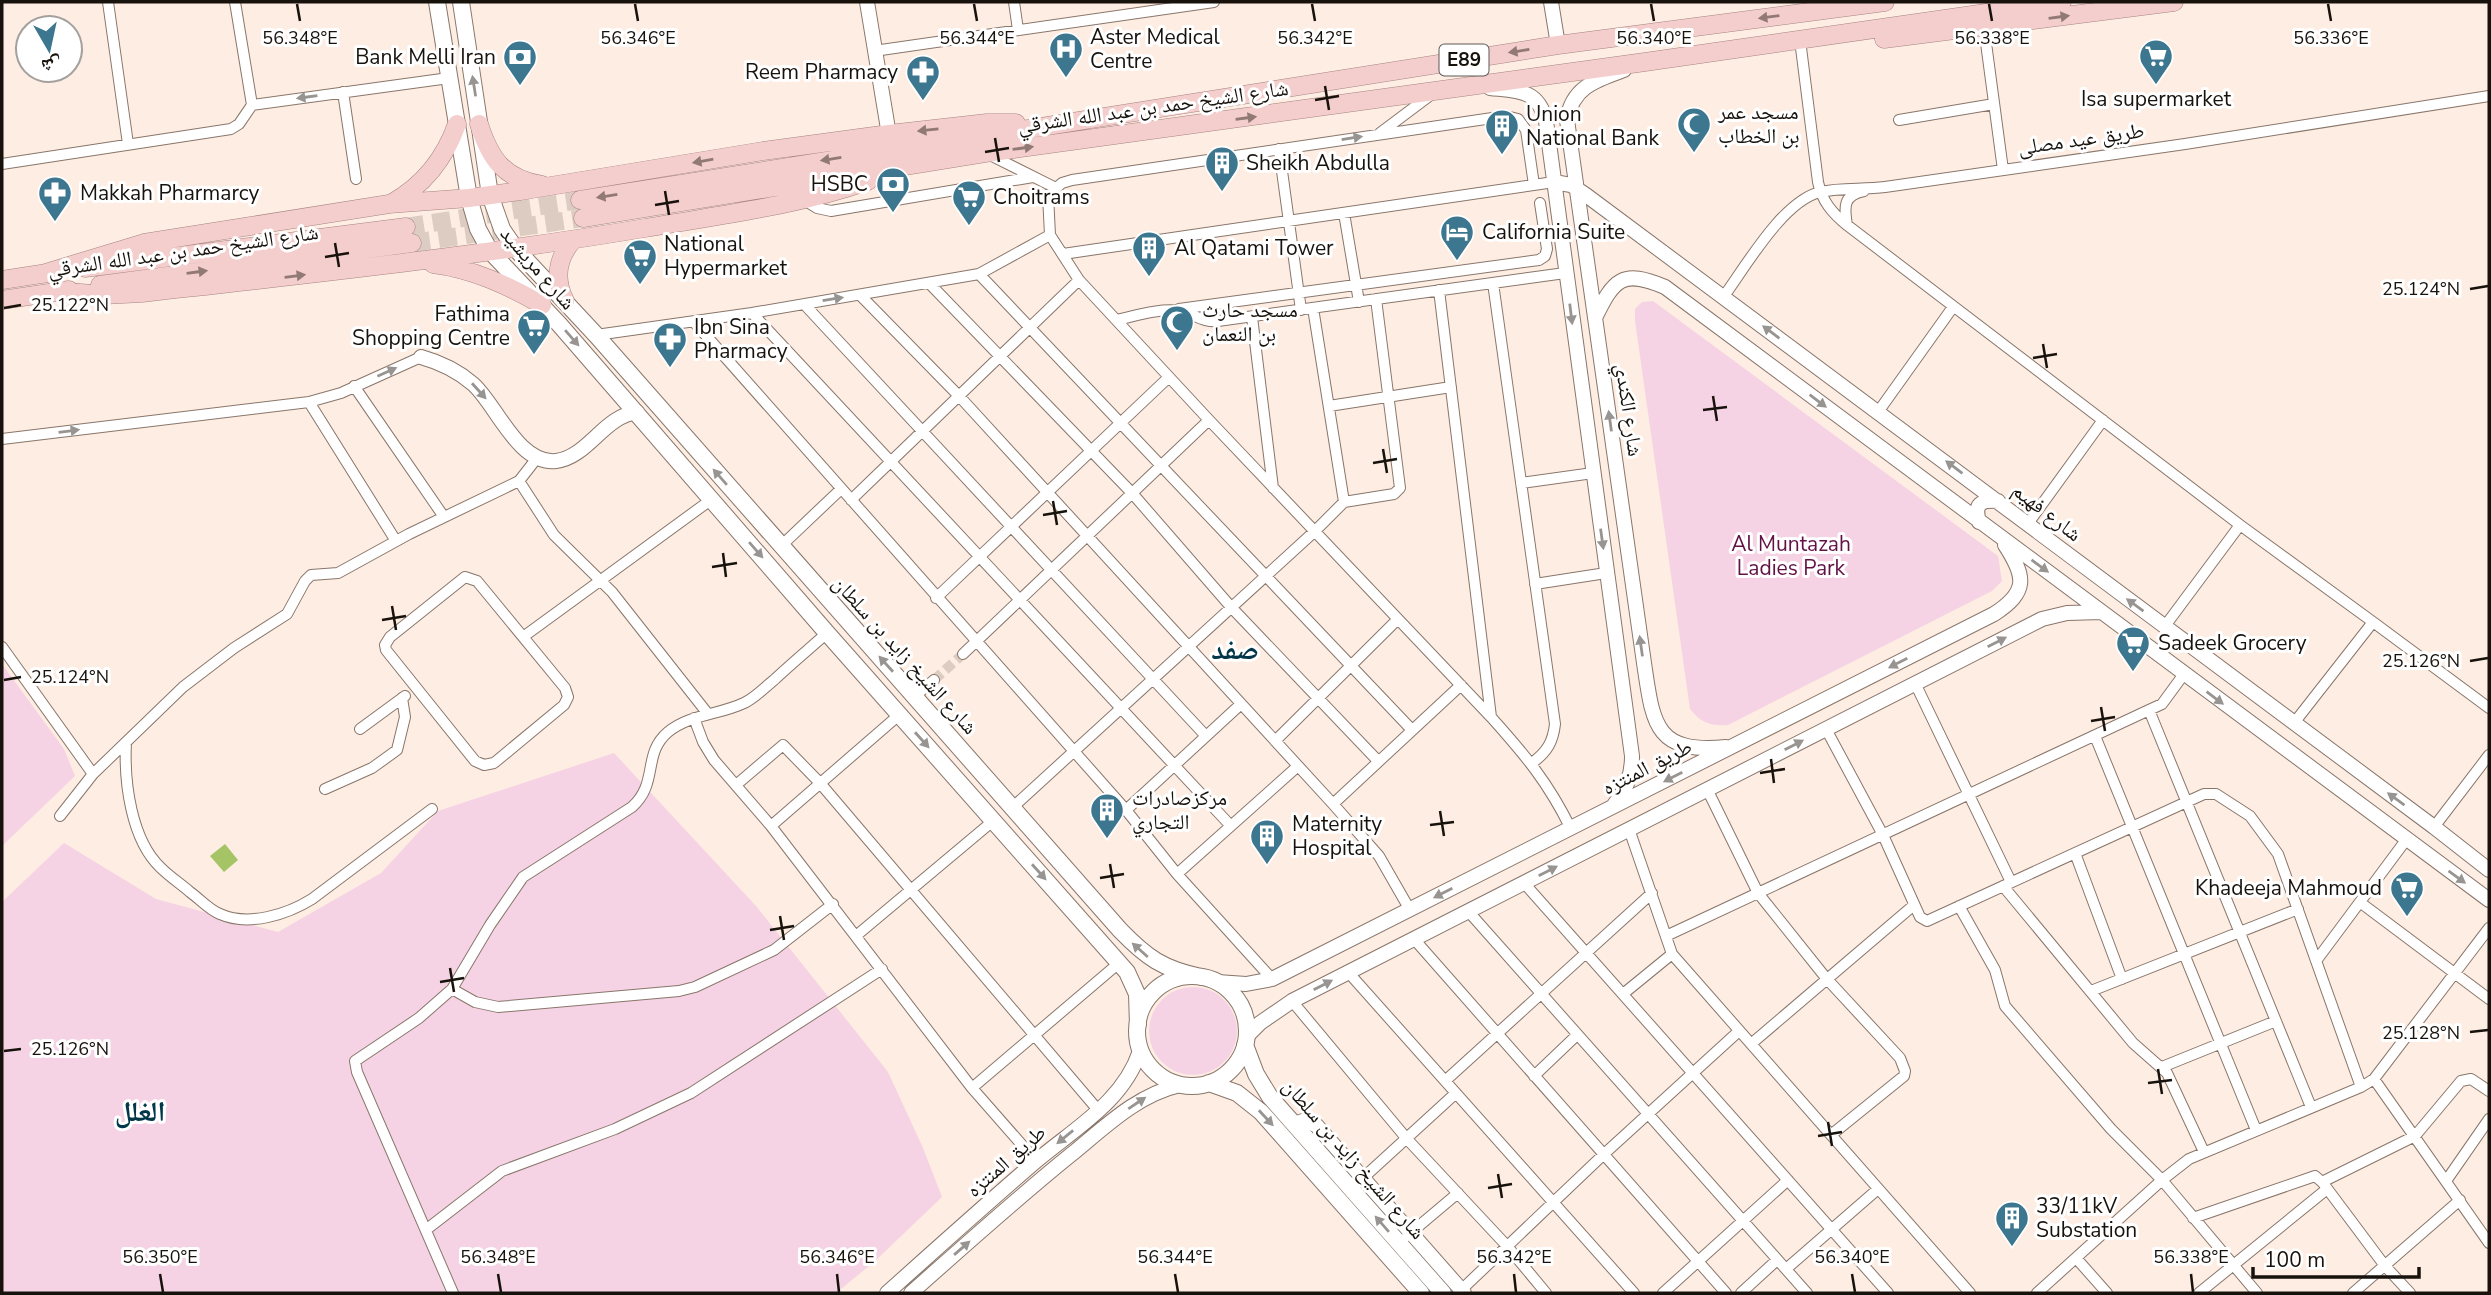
<svg xmlns="http://www.w3.org/2000/svg" width="2491" height="1295" viewBox="0 0 2491 1295" font-family="'Nunito Sans','Noto Naskh Arabic',sans-serif">
<style>
.green{fill:#f5d3e4}
.water{fill:#a5c466}
.lines{fill:none;stroke-linecap:round;stroke-linejoin:round}
.minor-tunnel{stroke:#dcccc2;stroke-width:10;stroke-dasharray:10 5;stroke-linecap:butt}
.trunk-tunnel{stroke:#dcccc2;stroke-width:18;stroke-dasharray:18 9;stroke-linecap:butt}
.minor-casing{stroke:#89766b;stroke-width:12}
.tertiary-casing{stroke:#89766b;stroke-width:16}
.secondary-casing{stroke:#89766b;stroke-width:18}
.trunk-casing{stroke:#a68481;stroke-width:19}
.minor{stroke:#fff;stroke-width:10}
.tertiary{stroke:#fff;stroke-width:14}
.secondary{stroke:#fff;stroke-width:16}
.trunk{stroke:#f4cecc;stroke-width:18}
.oneway{fill:#917976}
.oneway2{fill:#979492}
.ticks{fill:none;stroke:#18120d;stroke-width:2.5}
.labels{text-anchor:middle;dominant-baseline:central;stroke-width:6;stroke-linejoin:round;paint-order:stroke}
.shield{fill:#fff;stroke:#5d5956;stroke-width:2}
.shield-label{font-size:19px;font-weight:bold;fill:#18120d}
.poi-label{font-size:21px;fill:#18120d;stroke:#fff;text-anchor:start}
.street-label{font-size:21px;fill:#18120d;stroke:#fff}
.park-label{font-size:21px;fill:#611144;stroke:#fff}
.district-label{font-size:28px;font-weight:bold;fill:#023749;stroke:#fff}
.ticks-label{font-size:18px;text-anchor:middle;fill:#18120d;stroke:#fff;stroke-width:6;stroke-linejoin:round;paint-order:stroke}
</style>
<rect width="100%" height="100%" fill="#feede2"/>
<path class="green" d="M1653 301 1998 556 2002 581 1992 591 1728 725C1710 726 1701 723 1690 709L1635 321V309L1642 302Z
M2 664 64 749 75 776 2 846Z
M614 753 756 906 888 1072 923 1148 942 1197 874 1262 836 1293H2V902L64 843 156 899 278 932 381 873 438 811Z
M1149 1031a44 44 0 1 1 88 0a44 44 0 1 1-88 0Z"/>
<path class="water" d="M225 844 238 860 224 872 210 856Z"/>
<g class="lines">
<path class="minor-tunnel" d="M934 680 963 654"/>
<path class="trunk-tunnel" d="M406 227 580 200
M412 243 583 218"/>
<g class="minor-casing">
<path id="minor" d="M108 2 128 144
M1014 2 1018 30
M1800 40 1818 182C1822 201 1832 213 1847 225L2240 525
M1986 43 2003 170
M874 51 1214 2
M343 92 356 179
M252 105 449 78
M1899 120 1994 104
M1380 133 1432 94
M1279 149 1301 310
M988 154 1056 188
M2 164 231 129 239 124 252 105 235 2
M1534 185 1526 130 1518 119 1506 116 1072 180 1062 183 1048 195 1050 235 1079 280 1209 420 1491 717C1525 755 1548 782 1571 829
M804 200 817 208 831 211 1033 177
M1344 213 1359 302
M1847 225C1844 207 1843 195 1864 191
M1063 254 1554 182
M979 274 1412 730
M929 283 1132 493 1231 607 1378 761
M1493 283 1555 724C1553 742 1547 752 1532 763
M1439 290 1491 717
M860 295 959 396 1333 804 1379 856 1410 910
M1724 296C1746 266 1783 201 1820 192 1842 187 1863 190 1885 187L2185 144 2489 96
M804 304 1205 735
M1313 308 1344 502
M1179 309 1539 260 1545 256 1547 249 1540 203
M752 313 1230 825
M1252 317 1273 488
M1116 320C1135 316 1160 308 1179 311 1193 313 1203 323 1218 321L1565 273
M694 322 1126 810 1177 874 1272 979
M596 335 752 313 979 274 1050 235
M354 386 444 517
M309 402 396 541
M1329 406 1451 387
M1878 412 1953 307
M2 439 309 402 341 393 421 357
M519 481 554 535 612 592 708 714
M1521 483 1593 473
M851 500 1079 280
M2027 525 2103 420
M781 546 841 489
M465 577 477 581 565 688 568 697 564 705 494 763 484 765 475 761 386 650 385 645 390 637Z
M1535 584 1606 573
M936 598 1169 377
M2165 626 2240 525 2373 622
M523 637 712 499
M2 647 93 774
M963 654 1209 420
M1915 683 2011 882
M915 696 934 680
M2149 710 2311 1107
M694 718 703 742 714 760 771 826 972 1088 1036 1161
M2294 723 2373 622 2489 708
M360 729 405 696
M1826 729 1883 835 1920 917 1927 921 2204 794H2216L2250 816 2278 854 2361 1087
M2095 736 2256 1130
M1275 741 1398 619
M126 743C124 782 131 840 161 868 170 877 181 884 190 892 200 899 209 910 220 914 249 927 288 914 312 899L432 809
M736 785 783 745 820 783 1098 1110
M325 789 372 768 397 750 405 717 402 698
M1707 789 1758 893 1826 978 1900 1058 1905 1071 1904 1076 1831 1135
M1333 804 1461 685
M1013 807 1315 531 1344 502 1394 494 1400 488 1376 299
M1126 810 1241 704
M60 816 93 774 183 687 234 648 287 614 305 581 311 575 338 573 409 534 519 481 537 458
M771 826 899 715
M2434 827 2489 755
M1629 829 1672 954 1970 1293
M2075 853 2122 979
M1177 874 1298 766
M1524 883 1888 1293
M2003 886 2133 1043 2167 1073 2204 1152
M2361 903 2489 999
M1959 906 1995 970 2005 1006 2111 1129 2162 1180 2257 1293
M1468 911 1807 1293
M857 935 993 821
M1666 936 2149 710 2162 704 2184 674
M1414 939 1726 1293
M2316 961 2406 840
M1348 972 1634 1293
M452 989 490 925 523 877 632 807C659 783 642 754 668 732 690 714 719 715 744 703 755 698 764 688 774 680 791 664 809 649 827 633
M2091 991 2298 909
M1623 994 1672 954
M1292 1001 1407 1139 1507 1246 1546 1293
M1751 1044 1914 905
M2162 1067 2276 1021
M1534 1076 1577 1035
M2374 1079 2489 1243
M1445 1081 1652 893
M972 1088 1119 963
M2446 1181 2489 1119
M2323 1183 2385 1266 2410 1293
M1351 1189 1456 1093
M2193 1218 2315 1176 2322 1182 2415 1136 2461 1081 2471 1079 2489 1091
M427 1229 502 1171 615 1129 691 1093 882 969
M1407 1236 1458 1193
M2076 1258 2107 1293
M1786 1269 1878 1189
M453 1293 357 1072 355 1061 419 1018 452 989 475 1002 498 1007 679 991 695 987 774 950 833 904
M1458 1293 1603 1155 1739 1031
M1663 1293 1788 1180
M1741 1293 1777 1260
M2037 1293 2162 1180 2189 1159 2361 1087 2374 1079 2489 928
M2199 1293 2327 1189
M2353 1293 2460 1200"/>
</g>
<g class="tertiary-casing">
<path id="tertiary" d="M867 2 890 141
M1551 2 1558 45
M1624 70C1596 80 1572 87 1567 120L1644 663C1653 723 1654 754 1726 747
M1490 88C1518 91 1538 89 1546 121L1632 756C1632 777 1626 789 1614 805
M1554 182 1571 185 1586 195 2434 827 2489 870
M1595 318C1614 279 1622 269 1665 287L2489 900
M421 357C439 362 458 371 473 384 496 404 518 465 556 461 588 457 604 416 637 412
M1979 522C1974 504 1980 500 1998 501
M1217 982 1246 984 1272 979 1994 614C2028 592 2026 577 2005 545
M1247 1036 1260 1023 1292 1001 2042 619 2067 613 2102 612
M1294 1124 1306 1120 1317 1126 1464 1293
M887 1293C936 1249 985 1205 1035 1162 1075 1128 1123 1102 1140 1051
M911 1293C964 1246 1017 1198 1073 1153 1106 1126 1137 1095 1180 1085"/>
</g>
<g class="secondary-casing">
<path id="secondary" d="M437 2 469 198 478 229 490 251 559 324 827 633 1127 972 1137 994 1138 1025
M461 2 490 195 502 229 515 248 596 335 1120 930C1147 958 1163 969 1201 977
M1137 1031a55 55 0 1 1 110 0a55 55 0 1 1-110 0Z
M1245 1045 1256 1074 1270 1097 1443 1293
M1209 1083 1237 1093 1261 1112 1421 1293"/>
</g>
<g class="trunk-casing">
<path id="trunk" d="M1884 39 2174 2
M479 124C490 159 504 179 542 185
M580 200 1558 45 1885 2
M392 203C424 185 445 158 457 124
M583 218 985 153 1645 62 2062 2
M433 264C473 269 507 285 542 305
M85 268 406 227
M42 274 144 243 389 204 469 198 520 191 763 151 889 134 987 123H1016
M2 280 54 272
M100 285 412 243
M57 291 104 295 142 293C310 274 478 256 645 228 720 215 796 206 868 181
M2 300 69 290
M565 301C554 279 557 258 573 240"/>
</g>
<use href="#minor" class="minor"/>
<use href="#tertiary" class="tertiary"/>
<use href="#secondary" class="secondary"/>
<use href="#trunk" class="trunk"/>
</g>
<defs><path id="oneway-solid" d="M-6-.8H1V-3.2L6.5 0L1 3.2V.8H-6Z" transform="scale(1.75)"/></defs>
<g class="oneway">
<use href="#oneway-solid" transform="translate(1769 17) rotate(173)"/>
<use href="#oneway-solid" transform="translate(2059 17) rotate(-8)"/>
<use href="#oneway-solid" transform="translate(1519 51) rotate(171)"/>
<use href="#oneway-solid" transform="translate(1246 118) rotate(-8)"/>
<use href="#oneway-solid" transform="translate(928 130) rotate(174)"/>
<use href="#oneway-solid" transform="translate(1023 148) rotate(-8)"/>
<use href="#oneway-solid" transform="translate(831 159) rotate(171)"/>
<use href="#oneway-solid" transform="translate(703 161) rotate(170)"/>
<use href="#oneway-solid" transform="translate(607 196) rotate(171)"/>
<use href="#oneway-solid" transform="translate(197 272) rotate(-8)"/>
<use href="#oneway-solid" transform="translate(295 276) rotate(-7)"/>
</g>
<g class="oneway2">
<use href="#oneway-solid" transform="translate(474 86) rotate(-99)"/>
<use href="#oneway-solid" transform="translate(307 97) rotate(172)"/>
<use href="#oneway-solid" transform="translate(1352 138) rotate(-9)"/>
<use href="#oneway-solid" transform="translate(833 299) rotate(-9)"/>
<use href="#oneway-solid" transform="translate(1571 314) rotate(83)"/>
<use href="#oneway-solid" transform="translate(1771 332) rotate(-143)"/>
<use href="#oneway-solid" transform="translate(572 338) rotate(49)"/>
<use href="#oneway-solid" transform="translate(387 372) rotate(-24)"/>
<use href="#oneway-solid" transform="translate(479 391) rotate(48)"/>
<use href="#oneway-solid" transform="translate(1818 401) rotate(37)"/>
<use href="#oneway-solid" transform="translate(1610 421) rotate(-98)"/>
<use href="#oneway-solid" transform="translate(69 431) rotate(-7)"/>
<use href="#oneway-solid" transform="translate(1954 467) rotate(-143)"/>
<use href="#oneway-solid" transform="translate(720 477) rotate(-131)"/>
<use href="#oneway-solid" transform="translate(1602 539) rotate(82)"/>
<use href="#oneway-solid" transform="translate(756 550) rotate(49)"/>
<use href="#oneway-solid" transform="translate(2040 566) rotate(36)"/>
<use href="#oneway-solid" transform="translate(2135 605) rotate(-144)"/>
<use href="#oneway-solid" transform="translate(1997 642) rotate(-27)"/>
<use href="#oneway-solid" transform="translate(1641 646) rotate(-98)"/>
<use href="#oneway-solid" transform="translate(1898 663) rotate(153)"/>
<use href="#oneway-solid" transform="translate(886 664) rotate(-132)"/>
<use href="#oneway-solid" transform="translate(2215 698) rotate(37)"/>
<use href="#oneway-solid" transform="translate(922 740) rotate(48)"/>
<use href="#oneway-solid" transform="translate(1794 745) rotate(-27)"/>
<use href="#oneway-solid" transform="translate(1673 777) rotate(153)"/>
<use href="#oneway-solid" transform="translate(2396 799) rotate(-144)"/>
<use href="#oneway-solid" transform="translate(1548 871) rotate(-27)"/>
<use href="#oneway-solid" transform="translate(1039 872) rotate(48)"/>
<use href="#oneway-solid" transform="translate(2457 877) rotate(36)"/>
<use href="#oneway-solid" transform="translate(1443 893) rotate(153)"/>
<use href="#oneway-solid" transform="translate(1140 950) rotate(-138)"/>
<use href="#oneway-solid" transform="translate(1323 985) rotate(-27)"/>
<use href="#oneway-solid" transform="translate(1137 1103) rotate(-34)"/>
<use href="#oneway-solid" transform="translate(1266 1118) rotate(47)"/>
<use href="#oneway-solid" transform="translate(1065 1137) rotate(141)"/>
<use href="#oneway-solid" transform="translate(1382 1224) rotate(-131)"/>
<use href="#oneway-solid" transform="translate(962 1248) rotate(-41)"/>
</g>
<path class="ticks" d="M297 4 300 21M635 4 638 21M974 4 977 21M1312 4 1315 21M1651 4 1654 21M1989 4 1992 21M2328 4 2331 21M1325 86 1329 110M1315 100 1339 96M995 138 999 162M985 152 1009 148M665 191 669 215M655 205 679 201M335 243 339 267M325 257 349 253M2470 289 2488 286M4 308 21 305M2043 344 2047 368M2033 358 2057 354M1713 396 1717 421M1703 410 1727 407M1383 449 1387 473M1373 463 1397 459M1053 501 1057 525M1043 515 1067 511M723 553 726 577M712 567 737 563M392 606 396 630M382 620 406 616M2470 661 2488 658M4 680 21 677M2101 707 2105 731M2091 721 2115 717M1771 759 1774 783M1760 773 1785 769M1440 811 1444 836M1430 825 1454 822M1110 864 1114 888M1100 878 1124 874M780 916 784 940M770 930 794 926M450 968 454 992M440 982 464 978M2470 1032 2488 1030M4 1051 21 1049M2158 1069 2162 1094M2148 1083 2172 1080M1828 1122 1832 1146M1818 1136 1842 1132M1498 1174 1502 1198M1488 1188 1512 1184M160 1274 163 1292M498 1274 501 1292M837 1274 839 1292M1175 1274 1178 1292M1514 1274 1516 1292M1852 1274 1855 1292M2191 1274 2193 1292"/>
<defs>
<g id="hospital-pin" transform="scale(1.75)"><path d="M0 17L-7.5 6A9.5 9.5 0 1 1 7.5 6Z" fill="#3c768f" stroke="#fff"/><path d="M-5-5h3v3.5h4V-5h3V5h-3V1.5h-4V5h-3Z" fill="#fff"/></g>
<g id="supermarket-pin" transform="scale(1.75)"><path d="M0 17L-7.5 6A9.5 9.5 0 1 1 7.5 6Z" fill="#3c768f" stroke="#fff"/><path d="M-6-5.5h2.5l.6 2H6L4.5 2H-2.5L-4.4-4H-6ZM-1.5 3.2a1.3 1.3 0 1 0 .1 0ZM3 3.2a1.3 1.3 0 1 0 .1 0Z" fill="#fff"/></g>
<g id="bank-pin" transform="scale(1.75)"><path d="M0 17L-7.5 6A9.5 9.5 0 1 1 7.5 6Z" fill="#3c768f" stroke="#fff"/><path d="M-6-4H6V4H-6ZM0-2.3a2.3 2.3 0 1 0 0 4.6a2.3 2.3 0 1 0 0-4.6Z" fill="#fff"/></g>
<g id="pharmacy-pin" transform="scale(1.75)"><path d="M0 17L-7.5 6A9.5 9.5 0 1 1 7.5 6Z" fill="#3c768f" stroke="#fff"/><path d="M-2-6h4v4h4v4h-4v4h-4v-4h-4v-4h4Z" fill="#fff"/></g>
<g id="mosque-pin" transform="scale(1.75)"><path d="M0 17L-7.5 6A9.5 9.5 0 1 1 7.5 6Z" fill="#3c768f" stroke="#fff"/><path d="M3.5-4.9A6 6 0 1 0 3.5 4.9A5 5 0 1 1 3.5-4.9Z" fill="#fff"/></g>
<g id="building-pin" transform="scale(1.75)"><path d="M0 17L-7.5 6A9.5 9.5 0 1 1 7.5 6Z" fill="#3c768f" stroke="#fff"/><path d="M-4-6H4V6H1V3H-1V6H-4ZM-2.5-4.3h1.7v1.8h-1.7ZM.8-4.3h1.7v1.8H.8ZM-2.5-1h1.7V.8h-1.7ZM.8-1h1.7V.8H.8Z" fill="#fff"/></g>
<g id="hotel-pin" transform="scale(1.75)"><path d="M0 17L-7.5 6A9.5 9.5 0 1 1 7.5 6Z" fill="#3c768f" stroke="#fff"/><path d="M-6-4.5h1.5V1H6V5H4.5V3h-9V5H-6ZM-4 0a1.8 1.8 0 1 1 3.6 0ZM.5 0V-2.5h3Q6-2.5 6 0Z" fill="#fff"/></g>
</defs>
<g fill-rule="evenodd">
<use href="#hospital-pin" x="1066" y="49"/>
<use href="#supermarket-pin" x="2156" y="56"/>
<use href="#bank-pin" x="520" y="57"/>
<use href="#pharmacy-pin" x="923" y="72"/>
<use href="#mosque-pin" x="1694" y="124"/>
<use href="#building-pin" x="1502" y="126"/>
<use href="#building-pin" x="1222" y="163"/>
<use href="#bank-pin" x="893" y="184"/>
<use href="#pharmacy-pin" x="55" y="193"/>
<use href="#supermarket-pin" x="969" y="197"/>
<use href="#hotel-pin" x="1457" y="232"/>
<use href="#building-pin" x="1149" y="248"/>
<use href="#supermarket-pin" x="640" y="256"/>
<use href="#mosque-pin" x="1177" y="322"/>
<use href="#supermarket-pin" x="534" y="326"/>
<use href="#pharmacy-pin" x="670" y="339"/>
<use href="#supermarket-pin" x="2133" y="643"/>
<use href="#building-pin" x="1107" y="810"/>
<use href="#building-pin" x="1267" y="836"/>
<use href="#supermarket-pin" x="2407" y="888"/>
<use href="#building-pin" x="2012" y="1218"/>
</g>
<g class="labels">
<rect class="shield" x="1439.5" y="44.5" width="49" height="31" rx="5"/>
<g class="shield-label">
<text x="1464" y="60">E89</text>
</g>
<g class="poi-label">
<text x="1090" y="37">Aster Medical<tspan x="1090" dy="24">Centre</tspan></text>
<text x="496" y="57" text-anchor="end">Bank Melli Iran</text>
<text x="898" y="72" text-anchor="end">Reem Pharmacy</text>
<text x="2156" y="99" text-anchor="middle">Isa supermarket</text>
<text x="1718" y="112">مسجد عمر<tspan x="1718" dy="24">بن الخطاب</tspan></text>
<text x="1526" y="114">Union<tspan x="1526" dy="24">National Bank</tspan></text>
<text x="1246" y="163">Sheikh Abdulla</text>
<text x="868" y="184" text-anchor="end">HSBC</text>
<text x="80" y="193">Makkah Pharmarcy</text>
<text x="993" y="197">Choitrams</text>
<text x="1482" y="232">California Suite</text>
<text x="664" y="244">National<tspan x="664" dy="24">Hypermarket</tspan></text>
<text x="1174" y="248">Al Qatami Tower</text>
<text x="1202" y="310">مسجد حارث<tspan x="1202" dy="24">بن النعمان</tspan></text>
<text x="510" y="314" text-anchor="end">Fathima<tspan x="510" dy="24">Shopping Centre</tspan></text>
<text x="694" y="327">Ibn Sina<tspan x="694" dy="24">Pharmacy</tspan></text>
<text x="2158" y="643">Sadeek Grocery</text>
<text x="1132" y="798">مركزصادرات<tspan x="1132" dy="24">التجاري</tspan></text>
<text x="1292" y="824">Maternity<tspan x="1292" dy="24">Hospital</tspan></text>
<text x="2382" y="888" text-anchor="end">Khadeeja Mahmoud</text>
<text x="2036" y="1206">33/11kV<tspan x="2036" dy="24">Substation</tspan></text>
</g>
<g class="street-label">
<text transform="translate(1153 107) rotate(-8)">شارع الشيخ حمد بن عبد الله الشرقي</text>
<text transform="translate(2081 139) rotate(-8)">طريق عيد مصلى</text>
<text transform="translate(183 251) rotate(-8)">شارع الشيخ حمد بن عبد الله الشرقي</text>
<text transform="translate(538 268) rotate(49)">شارع مريشيد</text>
<text transform="translate(1629 410) rotate(82)">شارع الكندي</text>
<text transform="translate(2047 512) rotate(38)">شارع فهيم</text>
<text transform="translate(905 655) rotate(48)">شارع الشيخ زايد بن سلطان</text>
<text transform="translate(1647 767) rotate(-27)">طريق المنتزه</text>
<text transform="translate(1354 1159) rotate(49)">شارع الشيخ زايد بن سلطان</text>
<text transform="translate(1006 1161) rotate(-41)">طريق المنتزه</text>
</g>
<g class="park-label">
<text x="1791" y="544">Al Muntazah<tspan x="1791" dy="24">Ladies Park</tspan></text>
</g>
<g class="district-label">
<text x="1235" y="650">صفد</text>
<text x="140" y="1112">الغلل</text>
</g>
</g>
<g class="ticks-label">
<text x="2331" y="44">56.336°E</text>
<text x="300" y="44">56.348°E</text>
<text x="638" y="44">56.346°E</text>
<text x="977" y="44">56.344°E</text>
<text x="1315" y="44">56.342°E</text>
<text x="1654" y="44">56.340°E</text>
<text x="1992" y="44">56.338°E</text>
<text x="2421" y="295">25.124°N</text>
<text x="70" y="311">25.122°N</text>
<text x="2421" y="667">25.126°N</text>
<text x="70" y="683">25.124°N</text>
<text x="2421" y="1039">25.128°N</text>
<text x="70" y="1055">25.126°N</text>
<text x="160" y="1263">56.350°E</text>
<text x="498" y="1263">56.348°E</text>
<text x="837" y="1263">56.346°E</text>
<text x="1175" y="1263">56.344°E</text>
<text x="1514" y="1263">56.342°E</text>
<text x="1852" y="1263">56.340°E</text>
<text x="2191" y="1263">56.338°E</text>
</g>
<rect width="2491" height="1295" fill="none" stroke="#18120d" stroke-width="7"/>
<g transform="translate(49 49) rotate(171)"><circle r="33" fill="#ffffff" stroke="#a3a09e" stroke-width="2"/>
<path d="M0-5L12 26L0 18L-12 26Z" fill="#3c768f"/>
<text y="-10" font-size="19" font-weight="bold" text-anchor="middle" fill="#18120d">ش</text>
</g>
<path d="M2253 1267v10h166v-10" fill="none" stroke="#18120d" stroke-width="3.5"/>
<text x="2264" y="1267" font-size="21" fill="#18120d" stroke="#ffffff" stroke-width="5" paint-order="stroke">100 m</text>
</svg>
